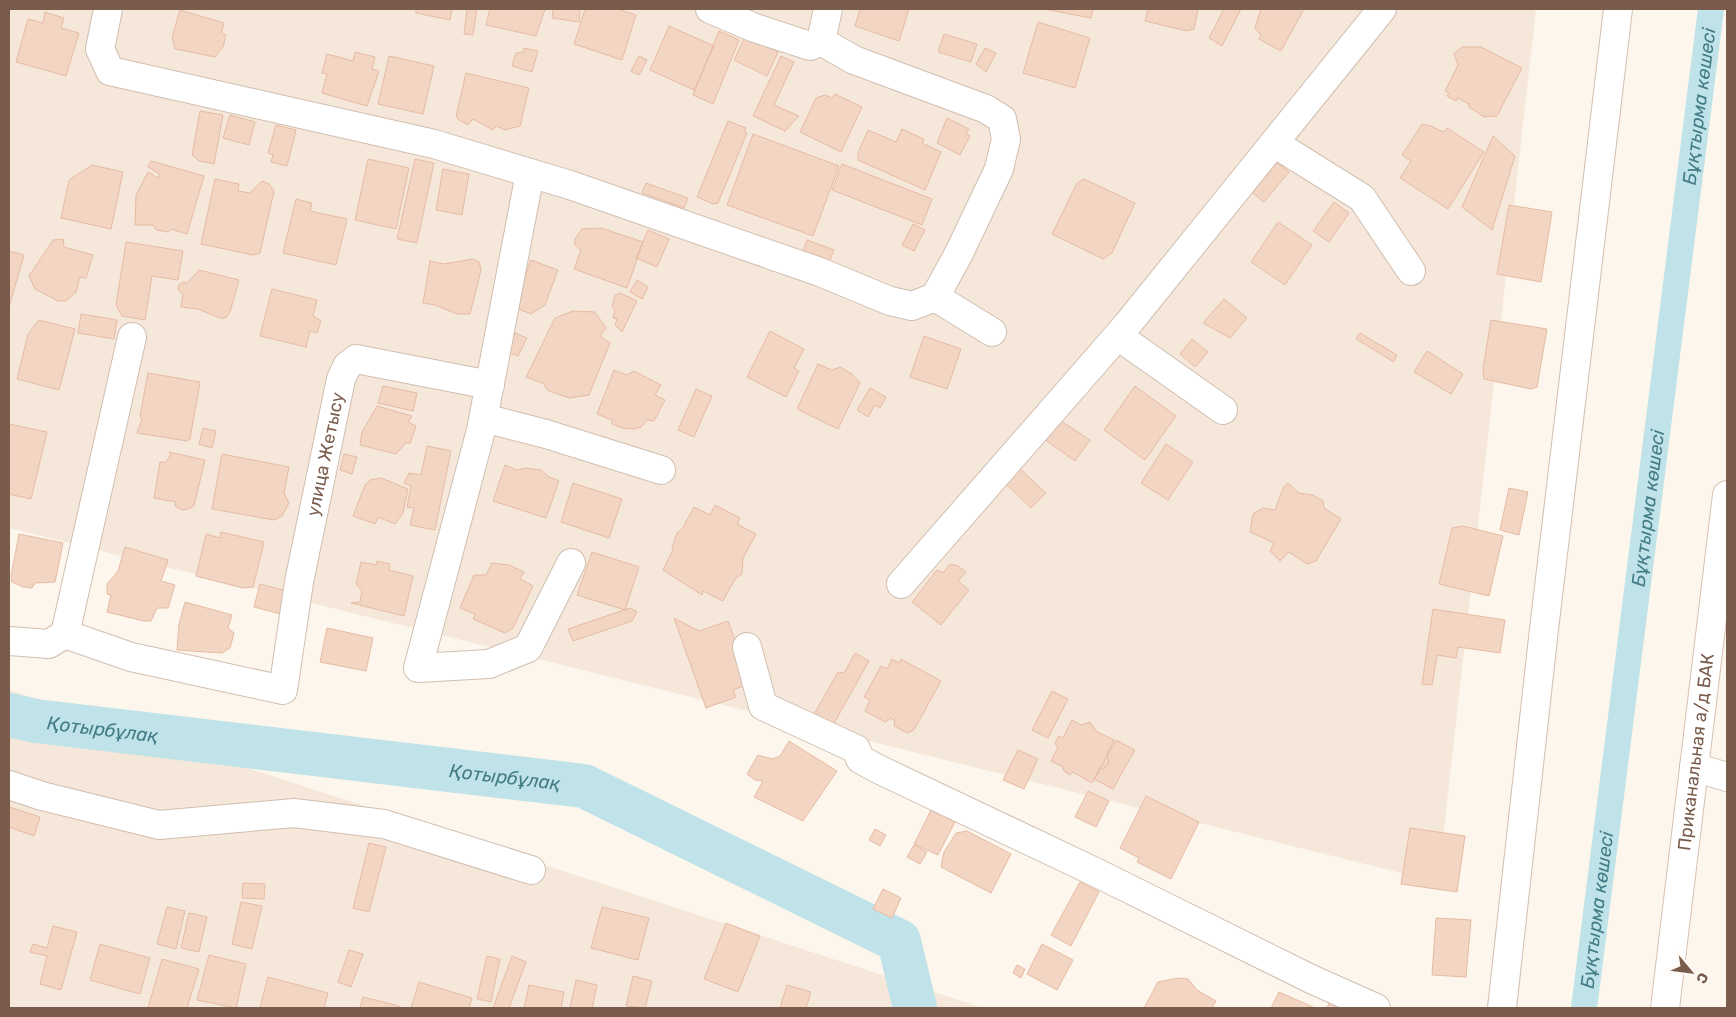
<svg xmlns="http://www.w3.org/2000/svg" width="1736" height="1017" viewBox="0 0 1736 1017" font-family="Rubik,sans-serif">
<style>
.residential{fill:#f5e8da}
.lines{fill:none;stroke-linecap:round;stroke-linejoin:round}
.canal{stroke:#bfe3e8;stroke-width:26}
.river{stroke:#bfe3e8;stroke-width:44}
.building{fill:#f3d5c3;stroke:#e6bba3}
.minor-casing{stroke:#d1beb0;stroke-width:30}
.secondary-casing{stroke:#d6c0b0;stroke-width:30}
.minor{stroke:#fff;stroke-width:28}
.secondary{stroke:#fff;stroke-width:28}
.labels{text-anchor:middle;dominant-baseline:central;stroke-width:4;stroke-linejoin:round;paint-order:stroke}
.street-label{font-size:18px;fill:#7a5c4d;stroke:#fffaf3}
.water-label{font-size:19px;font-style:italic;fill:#437c86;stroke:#fffaf3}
</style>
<rect width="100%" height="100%" fill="#fdf6ec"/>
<path class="residential" d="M9 9H1536L1438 882 9 528Z
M9 690 983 1008H9Z"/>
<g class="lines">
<path class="canal" id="s1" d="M1584 1008 1711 9"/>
<path class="river" id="s2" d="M9 715 36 721 584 786 899 941 915 1008"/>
</g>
<path class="building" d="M416 9H452L450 20 416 13Z
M467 9H477L473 35 464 34Z
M490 9H545L536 36 486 25Z
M553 9H580L579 22 552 18Z
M585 9H618L636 15 622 60 574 44Z
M860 9H909L899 41 855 26Z
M1044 9H1093L1091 18Z
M1144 9H1198L1194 29 1187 31 1145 21 1148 10Z
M1224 9H1241L1222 46 1209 38Z
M1261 9H1304L1281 51 1259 39 1261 35 1255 28Z
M180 10 224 23 221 33 226 35 223 47 215 57 175 49 172 37Z
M45 12 64 18 61 28 79 33 66 76 16 62 28 19 43 23Z
M1038 22 1090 38 1075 88 1023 73Z
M669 26 714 46 694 90 650 70Z
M719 31 739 40 713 104 693 95Z
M944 34 977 44 971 62 938 52Z
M745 37 778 52 767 76 734 60Z
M1462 47H1481L1522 68 1497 116 1484 117 1469 107V104L1457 98 1456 101 1447 96 1449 93 1445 91 1458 65 1454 54Z
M524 48 538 51 532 72 512 66 516 53 523 52Z
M985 48 996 53 986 72 976 64Z
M355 52 375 57 372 69 379 71 367 106 322 93 327 74 322 73 327 54 353 61Z
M389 56 434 66 423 114 378 104Z
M639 56 647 60 639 75 631 71Z
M781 56 794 62 774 105 799 116 785 131 753 116Z
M466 73 529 88 520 126 505 130 496 126 493 130 473 119 468 125 459 120 456 116Z
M835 94 862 107 841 152 800 132 816 98 825 95 832 98Z
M200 111 223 115 214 164 199 161 192 155Z
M230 115 255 122 249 145 223 138Z
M947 118 969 129 966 134 970 136 960 155 937 143Z
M728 121 746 128 744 132 747 133 718 203 713 204 697 197Z
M1422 124 1431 126 1443 132 1447 128 1484 152 1448 209 1400 178 1411 161 1402 155Z
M276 125 296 130 287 166 271 162 273 155 268 153Z
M902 129 924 139 922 143 941 152 925 190 858 160V153L868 130 896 142Z
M753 134 839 166 813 236 727 205Z
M1493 136 1515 156 1492 230 1462 207Z
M368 159 409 168 396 229 355 220Z
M415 159 434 163 417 243 397 239Z
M1272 159 1289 172 1264 202 1248 189Z
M151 161 204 176 187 234 171 229 168 232 156 230 153 225H135L136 195 148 172 158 178 160 174 148 167Z
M842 164 932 199 922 225 832 190Z
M92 165 123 172 111 229 61 218 69 180Z
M443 169 469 174 462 215 436 210Z
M215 179 239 184 238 191 250 193 262 181 269 184 274 191 260 253 253 255 201 244Z
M1084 179 1135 203 1112 253 1103 259 1052 234 1077 183Z
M646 183 688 198 684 208 642 193Z
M296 199 312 203 310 211 347 219 336 265 283 253Z
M1334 202 1349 213 1329 242 1313 231Z
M1509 205 1552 212 1541 282 1497 274Z
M1278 222 1312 245 1285 285 1251 262Z
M913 224 925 230 914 251 902 245Z
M601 228 643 242 627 288 574 269 581 250 575 245V239L582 229Z
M648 230 669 239 657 267 636 258Z
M63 239 64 247 93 255 86 278 80 277 76 292 66 301H58L35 289 29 276 53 240Z
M807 240 834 250 828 265 802 254Z
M126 242 183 251 178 280 152 276 145 320 122 316 116 305Z
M9 251 24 255 9 307Z
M473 259 479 262 481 270 470 314H457L435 305 423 303 430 261 444 264Z
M531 260 558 270 545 305 531 314 513 307Z
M199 270 239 280 230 312 226 318H220L198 309 181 307 183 294 178 290V286L182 282 187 283Z
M637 280 648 287 642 299 630 292Z
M272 289 317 300 313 316 321 321 317 333 310 331 306 347 260 336Z
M620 293 637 301 622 332 615 325 617 319 613 318 615 310 612 307 615 295Z
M1224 299 1247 318 1230 338 1203 323Z
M573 311 595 312 606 328 600 336 610 343 589 395 569 398 547 390 544 384 526 377 555 318Z
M81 314 117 320 114 339 78 333Z
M39 320 75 329 59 390 17 379 28 334Z
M1491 320 1547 329 1537 387 1531 389 1484 379 1483 369Z
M770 331 804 349 794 368 799 371 786 397 747 377Z
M515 333 527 338 518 356 507 352Z
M1360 333 1397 355 1394 362 1356 339Z
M924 336 961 349 947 389 910 377Z
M1192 339 1208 352 1195 367 1180 354Z
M1427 351 1463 374 1451 394 1414 372Z
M818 364 832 370 840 367 852 374 860 383 838 429 797 409Z
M614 370 627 375 634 371 661 385 655 395 665 400 654 421 647 420 641 427 635 429 622 428 612 424V420L597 414Z
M148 373 200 382 190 439 187 441 137 433 142 419 140 416Z
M383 386 417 393 413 411 378 403Z
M1135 386 1176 416 1145 460 1104 430Z
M870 388 886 397 880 408 875 405 868 417 857 410Z
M696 389 712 396 694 437 678 430Z
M377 406 412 416 408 422 416 426 410 443H406L396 454 360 445 362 432Z
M1058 419 1090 440 1075 461 1044 439Z
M9 424 47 432 31 499 9 494Z
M203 428 216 431 212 448 199 444Z
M1166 444 1193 462 1168 500 1141 483Z
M427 446 451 451 435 530 410 525 414 508 407 507 411 486 404 483 409 473 421 475Z
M169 452 205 460 194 506 188 509 182 510 175 506 176 502 154 498 160 462H166L171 454Z
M222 454 289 467 284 493 289 503 282 516 274 520 212 509Z
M344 454 357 457 352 474 340 470Z
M505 465 517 470 526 468 541 470 549 477 559 481 546 518 493 501Z
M1018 467 1046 493 1031 508 1004 482Z
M381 478 408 489 403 513 395 524 378 517 375 524 353 516 365 485 370 480Z
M573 483 622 499 609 538 561 522Z
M1288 483 1299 493 1313 495 1323 501 1324 508 1341 519 1316 561 1307 564 1289 552 1280 561 1270 551 1274 543 1250 532 1253 514 1263 508 1275 510 1283 488Z
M1509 488 1528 492 1519 535 1500 530Z
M715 505 740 518 737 524 756 534 743 558 742 574 735 579 723 601 703 591 702 595 663 570 673 550 672 548 677 533 682 529 694 507 710 515Z
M1463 526 1503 536 1489 596 1439 584 1452 528Z
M221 532 264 542 253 587 243 588 196 576 206 534 220 538Z
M19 534 63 543 55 582 35 583 32 588 23 587 12 582 11 576Z
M125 547 168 560 161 581 175 585 168 608H157L151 621H144L107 612 111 595 107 594V584L118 571Z
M592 552 639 567 625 610 577 595Z
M377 561 390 564 389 570 413 576 404 616 351 603 360 602 362 591 356 584 361 562 376 565Z
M492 563 509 565 524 572 520 579 533 586 513 628 505 633 473 619 475 614 460 608 474 575H486Z
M950 564 958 566 966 572 958 581 969 590 941 625 912 602 937 570 943 573Z
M260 584 287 591 281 614 254 607Z
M185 602 232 615 228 628 234 633 230 648 222 653 177 650 179 624Z
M630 608 637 612 632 621 573 641 568 629Z
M1433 609 1505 620 1500 653 1458 647 1456 658 1437 655 1432 685 1422 684Z
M674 618 699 631 728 621 746 671V685L733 690 736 697 706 708Z
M327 628 373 638 366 671 320 662Z
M855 653 869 661 832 727 813 716 838 672 844 673Z
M892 659 899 663 901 659 941 681 914 730 907 733 894 726 895 721 891 718 885 722 865 711 870 700 864 697 881 666 887 669Z
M1052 691 1068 699 1048 738 1032 730Z
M1072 720 1081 725 1090 722 1097 732 1114 740 1107 754 1109 763 1103 769 1101 768 1092 783 1073 772 1070 775 1064 771 1063 767 1051 761 1058 747 1055 743 1059 736 1063 738Z
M1116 740 1135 750 1113 789 1094 779Z
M789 741 837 771 803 821 754 797 763 781 755 780 747 774 758 755 772 759 780 756Z
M1018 750 1038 759 1024 789 1003 780Z
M1088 791 1109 801 1096 827 1075 817Z
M1146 796 1199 822 1171 879 1137 862 1139 858 1120 848Z
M9 807 40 817 34 836 9 827Z
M931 810 955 822 938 855 914 844Z
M1410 828 1465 836 1457 892 1401 884Z
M875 829 886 835 880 846 869 840Z
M967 831 1011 854 991 893 941 867 944 852 956 833Z
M369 843 386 847 369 912 353 908Z
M914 845 927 852 920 864 907 857Z
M1080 882 1099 892 1071 946 1051 935Z
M243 883 265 884 264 899 242 898Z
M883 889 901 898 892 918 873 909Z
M241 902 262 906 252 949 232 944Z
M167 907 185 911 176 949 157 944Z
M602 907 649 918 638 960 591 948Z
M189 913 207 917 199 952 181 948Z
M1436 918 1471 920 1466 977 1432 975Z
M726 923 760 936 738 992 704 979Z
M53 926 77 932 61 990 40 984 47 956 30 952 33 944 47 948Z
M100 944 150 958 140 994 90 980Z
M1042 944 1073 960 1057 990 1027 974Z
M349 950 363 954 351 987 338 982Z
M209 955 246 964 236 1008 197 1000Z
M487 956 500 959 491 1002 477 999Z
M512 956 526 962 509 1008H493Z
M162 959 199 969 187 1008H148Z
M1017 965 1025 969 1021 978 1013 973Z
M633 976 652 981 645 1008 626 1006Z
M268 977 328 993 324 1008H260Z
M1179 978 1188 979 1197 990 1216 1001 1212 1008H1144L1158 982Z
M576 980 597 985 592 1008H570Z
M419 982 472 998 469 1008H411Z
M529 985 564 992 561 1008H524Z
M787 985 811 992 806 1008H780Z
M1279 992 1315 1008H1271Z
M363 997 399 1006V1008H360Z
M1331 999 1352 1008H1327Z"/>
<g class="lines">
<g class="minor-casing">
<g id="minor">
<path d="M108 9 100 49 110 71 434 144 570 185 820 272 890 301 912 306 935 297 959 253 999 169 1006 139 1002 119 986 109 854 60 821 41 810 46 755 28 710 9"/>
<path d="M821 41 828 9"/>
<path d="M1274 143 1362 198 1411 271"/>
<path d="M530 173 481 430 418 668 489 664 528 648 571 563"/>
<path d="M935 297 992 332"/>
<path d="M1118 336 1223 410"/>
<path d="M484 418 546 434 661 470"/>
<path d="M901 584 1127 325 1382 9"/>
<path id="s3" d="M65 634 131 657 283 690 299 582 341 379 347 366 356 359 490 385"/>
<path d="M9 641 49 644 65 634 132 337"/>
<path d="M747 647 763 706 856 749 860 759 876 768 1093 871 1311 979 1376 1008"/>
<path d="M1694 767 1727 777"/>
<path d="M9 785 42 796 159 825 294 813 384 824 531 870"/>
<path d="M1502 1008 1544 629 1618 9"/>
</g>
</g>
<g class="secondary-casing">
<g id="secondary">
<path id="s4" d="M1665 1008 1727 495"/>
</g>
</g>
<use href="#minor" class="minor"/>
<use href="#secondary" class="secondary"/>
</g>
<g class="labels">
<g class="street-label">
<text stroke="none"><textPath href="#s3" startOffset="465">улица Жетысу</textPath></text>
<text stroke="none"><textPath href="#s4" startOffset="258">Приканальная а/д БАК</textPath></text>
</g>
<g class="water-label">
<text stroke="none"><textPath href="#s1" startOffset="909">Бұқтырма көшесі</textPath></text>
<text stroke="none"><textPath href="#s1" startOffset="504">Бұқтырма көшесі</textPath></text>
<text stroke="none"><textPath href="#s2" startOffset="95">Қотырбұлақ</textPath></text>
<text stroke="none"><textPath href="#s2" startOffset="500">Қотырбұлақ</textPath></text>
<text stroke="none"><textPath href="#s1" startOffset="99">Бұқтырма көшесі</textPath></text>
</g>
</g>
<rect width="1736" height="1017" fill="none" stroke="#7a5c4d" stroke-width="20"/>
<g transform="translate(1691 972) rotate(119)" stroke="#fffaf3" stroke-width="4" paint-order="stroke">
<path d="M0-4L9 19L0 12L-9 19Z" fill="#7a5c4d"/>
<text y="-8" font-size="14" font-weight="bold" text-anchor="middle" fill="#7a5c4d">С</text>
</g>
</svg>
